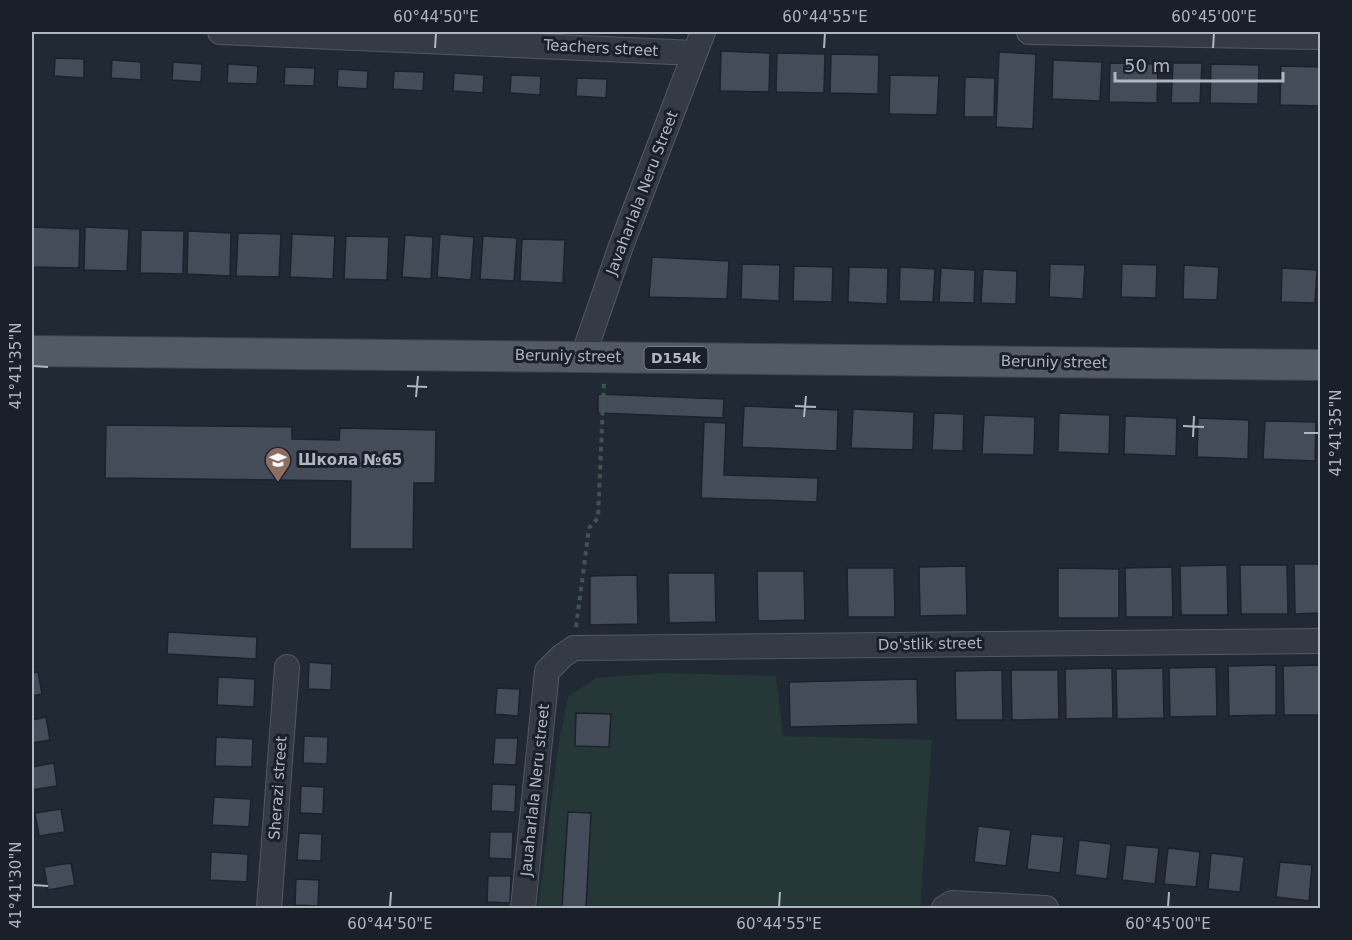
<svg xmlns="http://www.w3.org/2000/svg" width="1352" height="940" viewBox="0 0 1352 940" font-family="'DejaVu Sans',sans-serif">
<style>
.green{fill:#263737}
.building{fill:#434c58;stroke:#1c222b;stroke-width:1.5}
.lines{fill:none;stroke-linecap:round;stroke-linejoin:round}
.minor-casing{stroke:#525962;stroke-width:26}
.major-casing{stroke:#3e444e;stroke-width:32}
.path{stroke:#435254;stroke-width:4;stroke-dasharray:4.5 4.5;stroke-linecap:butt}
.minor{stroke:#343b45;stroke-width:24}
.major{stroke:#525a65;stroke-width:30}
.ticks{fill:none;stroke:#aeb6c1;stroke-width:2}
.labels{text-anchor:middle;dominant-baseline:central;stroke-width:6;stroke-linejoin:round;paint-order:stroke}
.shield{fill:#1a2029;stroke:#828993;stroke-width:1.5}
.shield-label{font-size:14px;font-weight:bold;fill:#aeb6c1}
.street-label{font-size:15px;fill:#aeb6c1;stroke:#1a2029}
.poi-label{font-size:15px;font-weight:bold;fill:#aeb6c1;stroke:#1a2029;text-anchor:start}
.neatline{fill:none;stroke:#aeb6c1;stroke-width:2}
.ticks-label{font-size:15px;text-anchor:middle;fill:#aeb6c1}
</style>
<rect width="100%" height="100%" fill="#212934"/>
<path class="green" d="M663 673 776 676 783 736 932 740 920 908H538L558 748 568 697 596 678Z"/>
<path class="building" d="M721 51 770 53 769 92 720 91Z
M999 52 1036 54 1033 129 996 127Z
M777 53 825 54 824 93 776 92Z
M831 54 879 55 878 94 830 93Z
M55 58 84 59V78L54 76Z
M112 60 141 62V80L111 78Z
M1053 60 1102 62 1100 101 1052 99Z
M173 62 202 64 201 82 172 80Z
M1110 63 1158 64 1157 103 1109 102Z
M1173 63H1202L1200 103H1171Z
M228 64 258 66 257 84 227 83Z
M1211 64 1259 65 1258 104 1210 103Z
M1281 66 1320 67V106L1280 105Z
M285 67 315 68 314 86 284 85Z
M338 69 368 71 367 89 337 87Z
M394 71 424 72 423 91 393 89Z
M454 73 484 75 483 93 453 91Z
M511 75 541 76 540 95 510 93Z
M890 75 939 76 937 115 889 114Z
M965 77 995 78 994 117H964Z
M577 78 607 79 606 98 576 96Z
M32 227 80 229 79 268 32 267Z
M85 227 129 229 127 271 84 270Z
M141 230 184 231 183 274 140 273Z
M188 231 231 233 230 276 187 274Z
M238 233 281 234 279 277 236 276Z
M292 234 335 236 333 279 290 277Z
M440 234 474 237 471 280 437 277Z
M405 235 433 237 431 279 402 277Z
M346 236 389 237 387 280 344 279Z
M483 236 517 238 514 281 480 279Z
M522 239 565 240 563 283 520 281Z
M652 257 729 261 727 299 649 297Z
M742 264 780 265 779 301 741 299Z
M1050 264 1085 265 1083 299 1049 297Z
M1122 264 1157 265 1156 298 1121 297Z
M1184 265 1219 267 1217 300 1183 299Z
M794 266 833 267 832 302 793 301Z
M849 267 888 268 887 304 848 302Z
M900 267 935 269 933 302 899 301Z
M941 268 975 270 974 303 939 302Z
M1282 268 1317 270 1315 303 1281 302Z
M983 269 1017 271 1016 304 981 303Z
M598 394 724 399 723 418 598 413Z
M744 406 838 410 837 451 742 447Z
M853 409 914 412 913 450 851 448Z
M934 413 964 414 963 451 932 450Z
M1059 413 1110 415 1109 454 1058 452Z
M984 415 1035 417 1034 455 982 454Z
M1125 416 1177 418 1176 456 1124 454Z
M1198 418 1249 420 1248 459 1197 457Z
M1265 421 1316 422 1315 461 1263 459Z
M704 422 726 423 724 475 818 478 817 502 701 498Z
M106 425 292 427V439L339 440 340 428 436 430 435 483H414L413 549H350L351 481 105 478Z
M1294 564H1320V613L1295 614Z
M1227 565 1228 615H1181L1180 566Z
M1240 565H1287L1288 614H1241Z
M966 566 967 615 920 616 919 567Z
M1172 567 1173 617H1126L1125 568Z
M847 568H894L895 617H848Z
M1058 568 1119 569V618H1058Z
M757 571H804L805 620 758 621Z
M668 573H715L716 622 669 623Z
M637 575 638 624 590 625V576Z
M168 632 257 637 256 659 167 654Z
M309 662 332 664 331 690 308 689Z
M1276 665V715L1229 716 1228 666Z
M1320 665V715H1284L1283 666Z
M1216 667 1217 716 1170 717 1169 668Z
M1112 668 1113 718 1066 719 1065 669Z
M1163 668 1164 718 1117 719 1116 669Z
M1002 670 1003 720H956L955 671Z
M1011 670H1058L1059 719 1012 720Z
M38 672 42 694 32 696V673Z
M218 677 255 679 254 707 217 705Z
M917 679 918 724 790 727 789 682Z
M497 688 520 689 518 716 495 714Z
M576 713 611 714 609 747 575 746Z
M46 717 50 740 32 743V720Z
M304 736 328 737 327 764 303 763Z
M216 737 253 739 252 767 215 766Z
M495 738H518L516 765 493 764Z
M54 763 57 786 32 790V767Z
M492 784 516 785 515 812 491 811Z
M301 786 324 787 323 814 300 813Z
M214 797 251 799 249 827 212 825Z
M61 809 65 832 39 836 35 813Z
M568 812 591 813 586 908H562Z
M978 826 1011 830 1006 866 974 862Z
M490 832H513L512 859 489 858Z
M299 833 322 834 321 861 297 860Z
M1031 834 1064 837 1060 873 1027 869Z
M1079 840 1111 844 1107 879 1075 875Z
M1126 845 1159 848 1155 884 1122 880Z
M1168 848 1200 852 1196 887 1164 884Z
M211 852 248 854 247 882 210 880Z
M1211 853 1244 857 1240 892 1208 889Z
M1280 862 1312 865 1309 901 1276 897Z
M71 863 75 885 48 890 44 867Z
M488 876H511L510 903 487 902Z
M296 879 319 880 318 906 295 905Z"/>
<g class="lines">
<g class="minor-casing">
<path id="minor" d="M220 32 695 53
M1029 32 1320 37
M583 356 621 246 703 32
M269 908 287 667
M523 908 547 671 562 656 574 648 1320 641
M944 908 952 903 1046 908"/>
</g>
<g class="major-casing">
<path id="major" d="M32 351 1320 365"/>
</g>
<path class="path" d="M576 627 589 528 598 518 604 381"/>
<use href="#minor" class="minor"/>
<use href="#major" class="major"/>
</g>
<path class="ticks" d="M435 48 436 33M824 48 825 33M1213 48 1214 33M33 366 48 367M407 386 427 387M416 397 418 376M795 406 816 407M804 417 806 396M1183 426 1204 427M1304 433H1319M1193 437 1194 416M33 885 48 886M390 907 391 892M779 907 780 892M1168 907 1169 892"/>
<defs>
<g id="school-pin" transform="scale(1.35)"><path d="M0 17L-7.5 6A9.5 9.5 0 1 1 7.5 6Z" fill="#8d6e63" stroke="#1a2029"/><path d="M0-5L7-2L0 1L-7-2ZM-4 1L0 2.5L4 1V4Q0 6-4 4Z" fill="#fff"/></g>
</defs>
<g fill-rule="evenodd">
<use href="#school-pin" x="278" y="460"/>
</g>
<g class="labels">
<rect class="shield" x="644.5" y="347" width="63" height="22" rx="4.5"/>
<g class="shield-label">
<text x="676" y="358">D154k</text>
</g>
<g class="street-label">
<text transform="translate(601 48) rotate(3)">Teachers street</text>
<text transform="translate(642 193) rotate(-69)">Javaharlala Neru Street</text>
<text transform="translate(568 356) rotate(1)">Beruniy street</text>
<text transform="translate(1054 362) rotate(1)">Beruniy street</text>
<text transform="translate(930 644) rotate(-1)">Do'stlik street</text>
<text transform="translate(278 788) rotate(-86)">Sherazi street</text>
<text transform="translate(535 790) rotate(-84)">Jauaharlala Neru street</text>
</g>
<g class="poi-label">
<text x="298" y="460">Школа №65</text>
</g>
</g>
<rect width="1352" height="940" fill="none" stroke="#1a2029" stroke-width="66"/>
<path d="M1115 72v9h168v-9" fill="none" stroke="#aeb6c1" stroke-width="3"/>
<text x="1124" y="72" font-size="18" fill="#aeb6c1" stroke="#1a2029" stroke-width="4.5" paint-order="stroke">50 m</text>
<rect x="33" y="33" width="1286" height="874" class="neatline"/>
<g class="ticks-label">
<text x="436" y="22">60°44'50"E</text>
<text x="825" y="22">60°44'55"E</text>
<text x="1214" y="22">60°45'00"E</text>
<text transform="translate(16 366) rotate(-90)" y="5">41°41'35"N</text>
<text transform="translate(1336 433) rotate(-90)" y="5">41°41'35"N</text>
<text transform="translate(16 885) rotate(-90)" y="5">41°41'30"N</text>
<text x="390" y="929">60°44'50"E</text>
<text x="779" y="929">60°44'55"E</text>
<text x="1168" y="929">60°45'00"E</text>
</g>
</svg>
